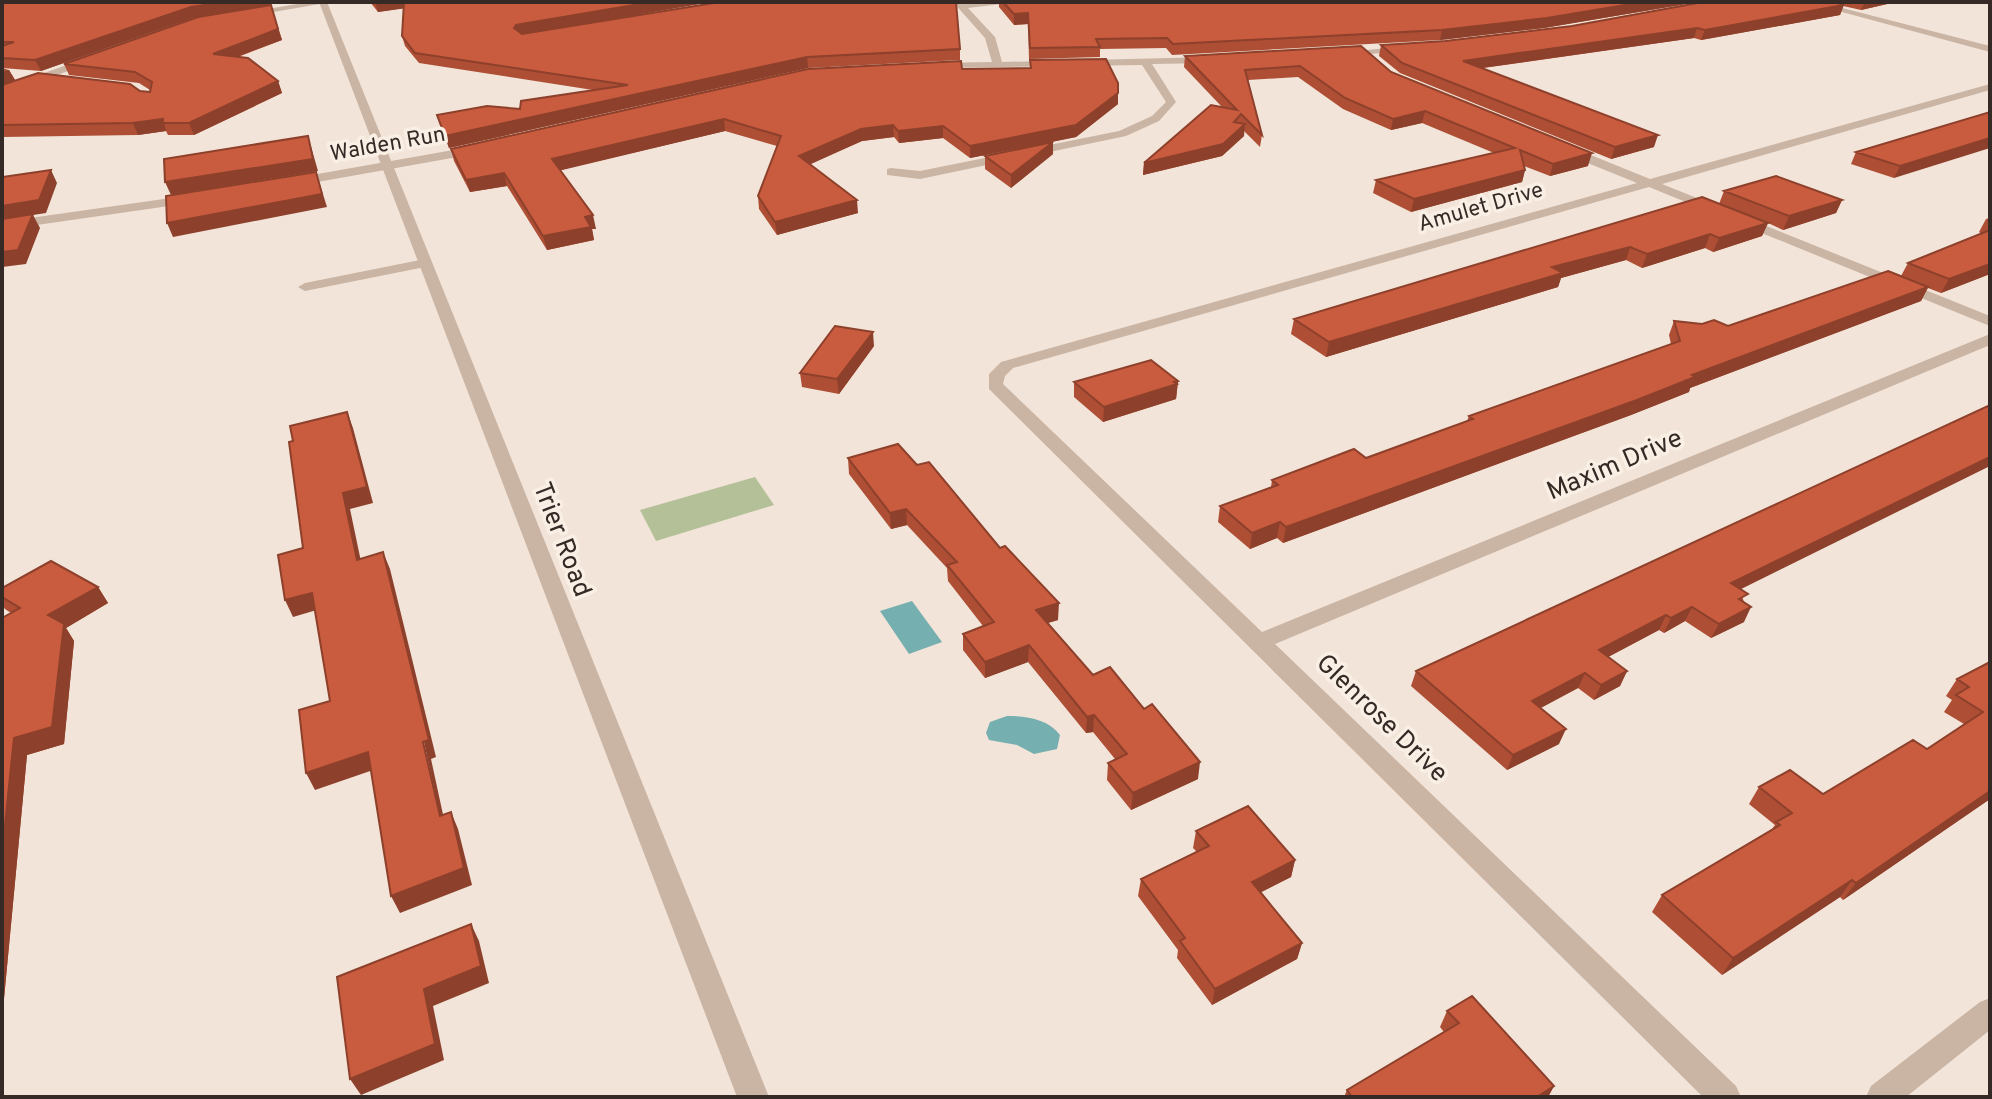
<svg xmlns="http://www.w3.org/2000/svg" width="1992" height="1099" viewBox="0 0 1992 1099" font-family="Overpass,sans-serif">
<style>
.green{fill:#b4c198}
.water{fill:#76afaf}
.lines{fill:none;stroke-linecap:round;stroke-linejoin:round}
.service{fill:#cab4a4;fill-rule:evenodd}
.minor{fill:#cab4a4;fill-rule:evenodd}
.tertiary{fill:#cab4a4;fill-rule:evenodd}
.wall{fill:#ad4e35}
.shaded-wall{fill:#8d402b}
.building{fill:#c95b3e;stroke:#8d402b;stroke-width:2}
.labels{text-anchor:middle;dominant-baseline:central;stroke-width:7;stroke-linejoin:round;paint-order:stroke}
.far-street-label{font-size:22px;fill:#352a26;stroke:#f9efe4}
.street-label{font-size:26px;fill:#352a26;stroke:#f9efe4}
</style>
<rect width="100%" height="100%" fill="#f2e4d8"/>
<path class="green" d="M755 477 774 505 656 541 640 510Z"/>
<path class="water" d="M912 601 942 642 909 654 880 611Z
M1007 716C1027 716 1048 719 1060 735L1057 749 1034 754 1017 745 989 740 986 733 990 722Z"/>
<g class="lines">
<path class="service" d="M425 259 431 263 430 266 305 291 298 287 305 283Z"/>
<path class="minor" d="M309 2H332L249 16 244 13Z
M953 2H1019L968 8 995 37 1002 62 1211 57 1216 60 1211 63 1152 64 1176 102 1159 121 1126 136 920 179 887 175V169L891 168 920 171 1119 131 1152 116 1166 102 1142 65 931 68 935 63 992 62 985 38Z
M1805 2H1819L1990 46V52Z
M1406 46 1409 51 1343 56 1338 53Z
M92 56 96 61 2 95V88Z
M1990 84V90L1662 184 1990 316V326L1649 187 1013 368 1005 376 1003 384 1262 632 1990 334V345L1275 644 1736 1086 1741 1097H1703L989 389V374L1001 362 1637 183 1563 153V147H1571L1650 179Z
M476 146 480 147V153L295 186 289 182 295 178Z
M192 195 198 199 197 202 2 230V222Z
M1990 998V1030L1906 1097H1866L1871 1086 1980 1002Z"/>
<path class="tertiary" d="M319 2H327L769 1097H737Z"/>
</g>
<path class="wall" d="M2 2H270L282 40 238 57 278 81 282 93 194 135H168L166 131 138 135 2 137V68L9 70 15 80 150 92V90L139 83 69 75 64 64 195 17 41 71 2 68Z
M370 2H711L595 22 960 49V60L808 68 449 148 437 115 520 109 593 90 419 63 405 46 402 36 404 8 378 12Z
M999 2H1698L1544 28 1440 40 1172 55 1166 48 1100 49V57L1029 59 1028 24 1014 25 999 7Z
M1703 2H1896L1861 10 1843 6 1840 15 1701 40 1694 38 1483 68 1654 147 1611 159 1400 73 1379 56 1381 45 1445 41 1572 26Z
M1185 56 1391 72 1588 166 1550 176 1524 166 1525 170 1522 182 1411 212 1373 193 1376 180 1494 153 1422 123 1391 130 1343 109 1298 77 1248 80 1262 135 1260 147 1244 131V136L1222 156 1143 175 1144 163 1222 107 1184 67Z
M962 69 1118 104 1076 137 970 158 943 138 899 143 894 137 862 141 809 164 858 213 777 235 759 209 758 196 777 146 725 131 560 170 596 229H592L594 240 547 250 507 186 470 192 454 161 451 149Z
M1990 112 1894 178 1851 164 1856 152Z
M1053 142V154L1011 188 985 169V156Z
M1724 191 1842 200 1836 213 1783 230 1768 223 1762 236 1713 252 1705 248 1642 268 1626 260 1561 278 1558 287 1326 357 1291 334 1294 319 1719 204Z
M1990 218V274L1941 293 1928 288 1921 301 1690 388 1689 392 1631 415 1283 543 1277 538 1250 549 1218 522 1220 506 1271 487 1272 480 1366 458 1467 421 1469 416 1671 344 1669 335 1674 321 1728 326 1901 276 1908 263 1982 234 1979 232 1986 219Z
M874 346 839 394 802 387 800 373Z
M1178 381 1176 399 1103 422 1074 397V382Z
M848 458 1058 620 1047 623 1093 675 1198 779 1131 810 1107 780 1108 763 1115 759 1093 732 1086 733 1028 662 985 678 963 650V634L983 626 948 581 947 568 907 525 891 529 849 474Z
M98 587 108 603 66 628 74 641 64 744 27 755 2 1020V618L11 613 5 609 2 605V588Z
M1740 590 1744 602V622L1711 638 1685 621 1664 633 1659 630 1608 657 1627 671 1620 686 1594 700 1578 688 1540 708 1559 744 1507 770 1411 686 1416 671Z
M1990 662V799L1843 900 1840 897 1722 975 1652 912 1662 895 1772 829 1775 825 1749 804 1759 787 1823 794 1927 749 1964 724 1944 712 1952 700 1946 696 1957 679Z
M1196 831 1295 860 1291 877 1260 892 1302 943 1297 959 1212 1005 1177 958 1178 950 1138 896 1141 879 1197 852 1193 848Z
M1447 1011 1554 1086 1548 1097H1344L1347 1090 1444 1032 1440 1027Z"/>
<path class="shaded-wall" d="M225 2H270L282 40 217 64 195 17 41 71 35 60 191 7Z
M375 2H405L407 8 378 12Z
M652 2H711L518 35 514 28 516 25Z
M1643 2H1698L1544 28 1440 40 1442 30Z
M1865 2H1896L1861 10Z
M1844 5 1840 15 1701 40 1705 30Z
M1028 13V24L1014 25V14Z
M1697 28 1694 38 1460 71 1463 61Z
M807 57 808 68 449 148 445 136Z
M9 70 15 80 2 85V72Z
M278 81 282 93 194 135 189 123Z
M1118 93V104L1076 137 970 158V146Z
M1425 111 1422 123 1391 130 1393 119Z
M163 119 166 131 138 135 133 123Z
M724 119 725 131 554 172 552 159Z
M1245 124 1244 136 1222 156 1143 175 1144 163Z
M893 125 894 137 862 141 800 169 799 156 861 129Z
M943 126V138L899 143 898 131Z
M1658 135 1654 147 1611 159 1615 147Z
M308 136 318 171 171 195 165 182Z
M1990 138V148L1894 178 1900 166Z
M1053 142V154L1011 188V175Z
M1592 153 1588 166 1550 176 1553 164Z
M51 170 57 183 46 213 33 215 40 228 26 264 2 267V206Z
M1525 170 1522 182 1411 212 1414 199Z
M316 172 327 207 173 237 167 223Z
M504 173 507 186 470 192 466 180Z
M857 200 858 213 777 235 775 222Z
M1842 200 1836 213 1783 230 1789 216Z
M593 215 596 229H592L594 240 547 250 543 236 585 217Z
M1768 223 1762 236 1713 252 1719 238Z
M1710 234 1705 248 1642 268 1647 254Z
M1630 247 1626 260 1561 278 1558 287 1326 357 1329 342 1552 267Z
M1990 264V274L1941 293 1949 279Z
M1928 287 1921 301 1690 388 1689 392 1631 415 1283 543 1286 527Z
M873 332 874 346 839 394 837 379Z
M1178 381 1176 399 1103 422 1104 407Z
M347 412 353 428 373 503 350 509 364 576 357 560 343 493Z
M1990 457V466L1723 598 1731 583Z
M906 509 907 525 891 529 890 513Z
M1280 522 1277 538 1250 549 1252 533Z
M383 552 390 569 436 757 431 759 447 833 440 816Z
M98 587 108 603 66 628 74 641 64 744 27 755 2 1020V854L14 738 48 615Z
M312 593 320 609 293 617 285 600Z
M1059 603 1058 620 1035 627 1036 610Z
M1692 607 1685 621 1664 633 1671 618Z
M1751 607 1744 622 1711 638 1719 624Z
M1666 615 1659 630 1593 665 1599 650Z
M1029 645 1028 662 985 678V662Z
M1627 671 1620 686 1594 700 1601 685Z
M1585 673 1578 688 1526 716 1532 701Z
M1094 715 1093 732 1086 733 1087 717Z
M1566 729 1559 744 1507 770 1513 755Z
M368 752 376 769 315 790 306 773Z
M1200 762 1198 779 1131 810 1133 793Z
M1990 791V799L1843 900 1856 883Z
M451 812 458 829 472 885 400 913 391 896Z
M1295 860 1291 877 1248 899 1252 882Z
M1852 880 1840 897 1722 975 1733 958Z
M471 924 479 941 489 983 433 1006 444 1060 361 1095 350 1079Z
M1302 943 1297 959 1212 1005 1215 989Z
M1554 1086 1548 1097H1537Z"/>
<path class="building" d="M2 2H225L191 7 35 60 2 58V46L14 42H2Z
M404 2H652L516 25 514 28 522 34 720 2H956L960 49 807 57 445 136 437 115 487 106 520 109 521 101 628 85 415 53 402 36Z
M1003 2H1643L1547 18 1442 30 1173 44 1167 38 1096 39 1100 47 1030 48 1028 13 1014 14Z
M1703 2H1834L1844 5 1705 30 1697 28 1463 61 1658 135 1615 147 1402 63 1381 45 1445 41 1572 26Z
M271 5 278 29 213 54 248 58 278 81 189 123H163V119L133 123 2 125V85L38 73 130 84 140 91 150 92 152 82 135 72 64 64 198 17Z
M1361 46 1391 72 1592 153 1553 164 1520 150 1525 170 1414 199 1376 180 1515 148 1425 111 1393 119 1345 98 1300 66 1245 70 1262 135 1241 114 1234 122 1245 124 1223 144 1144 163 1211 105 1237 110 1185 56Z
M1106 59 1118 83V93L1076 125 970 146 943 126 898 131 893 125 861 129 799 156 857 200 775 222 758 196 781 136 724 119 552 159 593 215 585 217 591 227 543 236 504 173 466 180 451 149 808 69 961 61 962 69 1031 68 1030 60Z
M1990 112V138L1900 166 1856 152Z
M308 136 313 159 165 182 164 159Z
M1053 142 1011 175 985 156Z
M51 170 39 200 2 206V177Z
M316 172 322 194 167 223 166 196Z
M1776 176 1842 200 1789 216 1724 191Z
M1702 197 1768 223 1719 238 1710 234 1647 254 1630 247 1552 267 1563 273 1329 342 1294 319Z
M33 214 18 250 2 252V219Z
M1990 230V264L1949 279 1908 263Z
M1888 271 1928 287 1692 375 1695 377 1637 400 1286 527 1280 522 1252 533 1220 506 1278 485 1272 480 1354 449 1366 458 1473 419 1469 416 1680 341 1674 321 1702 324 1714 320 1728 326Z
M835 326 873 332 837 379 800 373Z
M1151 360 1178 381 1174 382 1177 384 1104 407 1074 382Z
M1990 405V457L1731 583 1748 594 1739 599 1751 607 1719 624 1692 607 1671 618 1666 615 1599 650 1627 671 1601 685 1585 673 1532 701 1566 729 1513 755 1416 671Z
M347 412 367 487 343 493 357 560 383 552 429 740 423 742 440 816 451 812 464 868 391 896 368 752 306 773 299 710 330 701 312 593 285 600 278 555 303 548 289 442 293 441 290 426Z
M898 444 917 465 929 462 1000 548 1005 546 1059 603 1036 610 1093 675 1110 667 1144 709 1152 704 1200 762 1133 793 1108 763 1127 754 1094 715 1087 717 1029 645 985 662 963 634 994 622 947 565 957 562 906 509 890 513 848 458Z
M51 561 98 587 48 615 64 624 52 727 14 738 2 854V618L20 608 2 597V588Z
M1990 662V791L1856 883 1852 880 1733 958 1662 895 1780 825 1776 822 1792 813 1759 787 1790 770 1823 794 1913 740 1927 749 1983 712 1956 695 1969 687 1957 679Z
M1248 806 1295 860 1252 882 1302 943 1215 989 1180 941 1185 938 1141 879 1209 846 1196 831Z
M471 924 481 966 424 989 435 1044 350 1079 337 977Z
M1472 996 1554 1086 1537 1097H1352L1347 1090 1459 1023 1447 1011Z"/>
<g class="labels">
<g class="far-street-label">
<text transform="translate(388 145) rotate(-10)">Walden Run</text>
<text transform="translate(1481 208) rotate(-16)">Amulet Drive</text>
</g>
<g class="street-label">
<text transform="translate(1615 466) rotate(-23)">Maxim Drive</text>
<text transform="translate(561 540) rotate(69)">Trier Road</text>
<text transform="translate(1381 719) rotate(44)">Glenrose Drive</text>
</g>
</g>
<rect width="1992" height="1099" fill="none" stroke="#352a26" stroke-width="8"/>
</svg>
